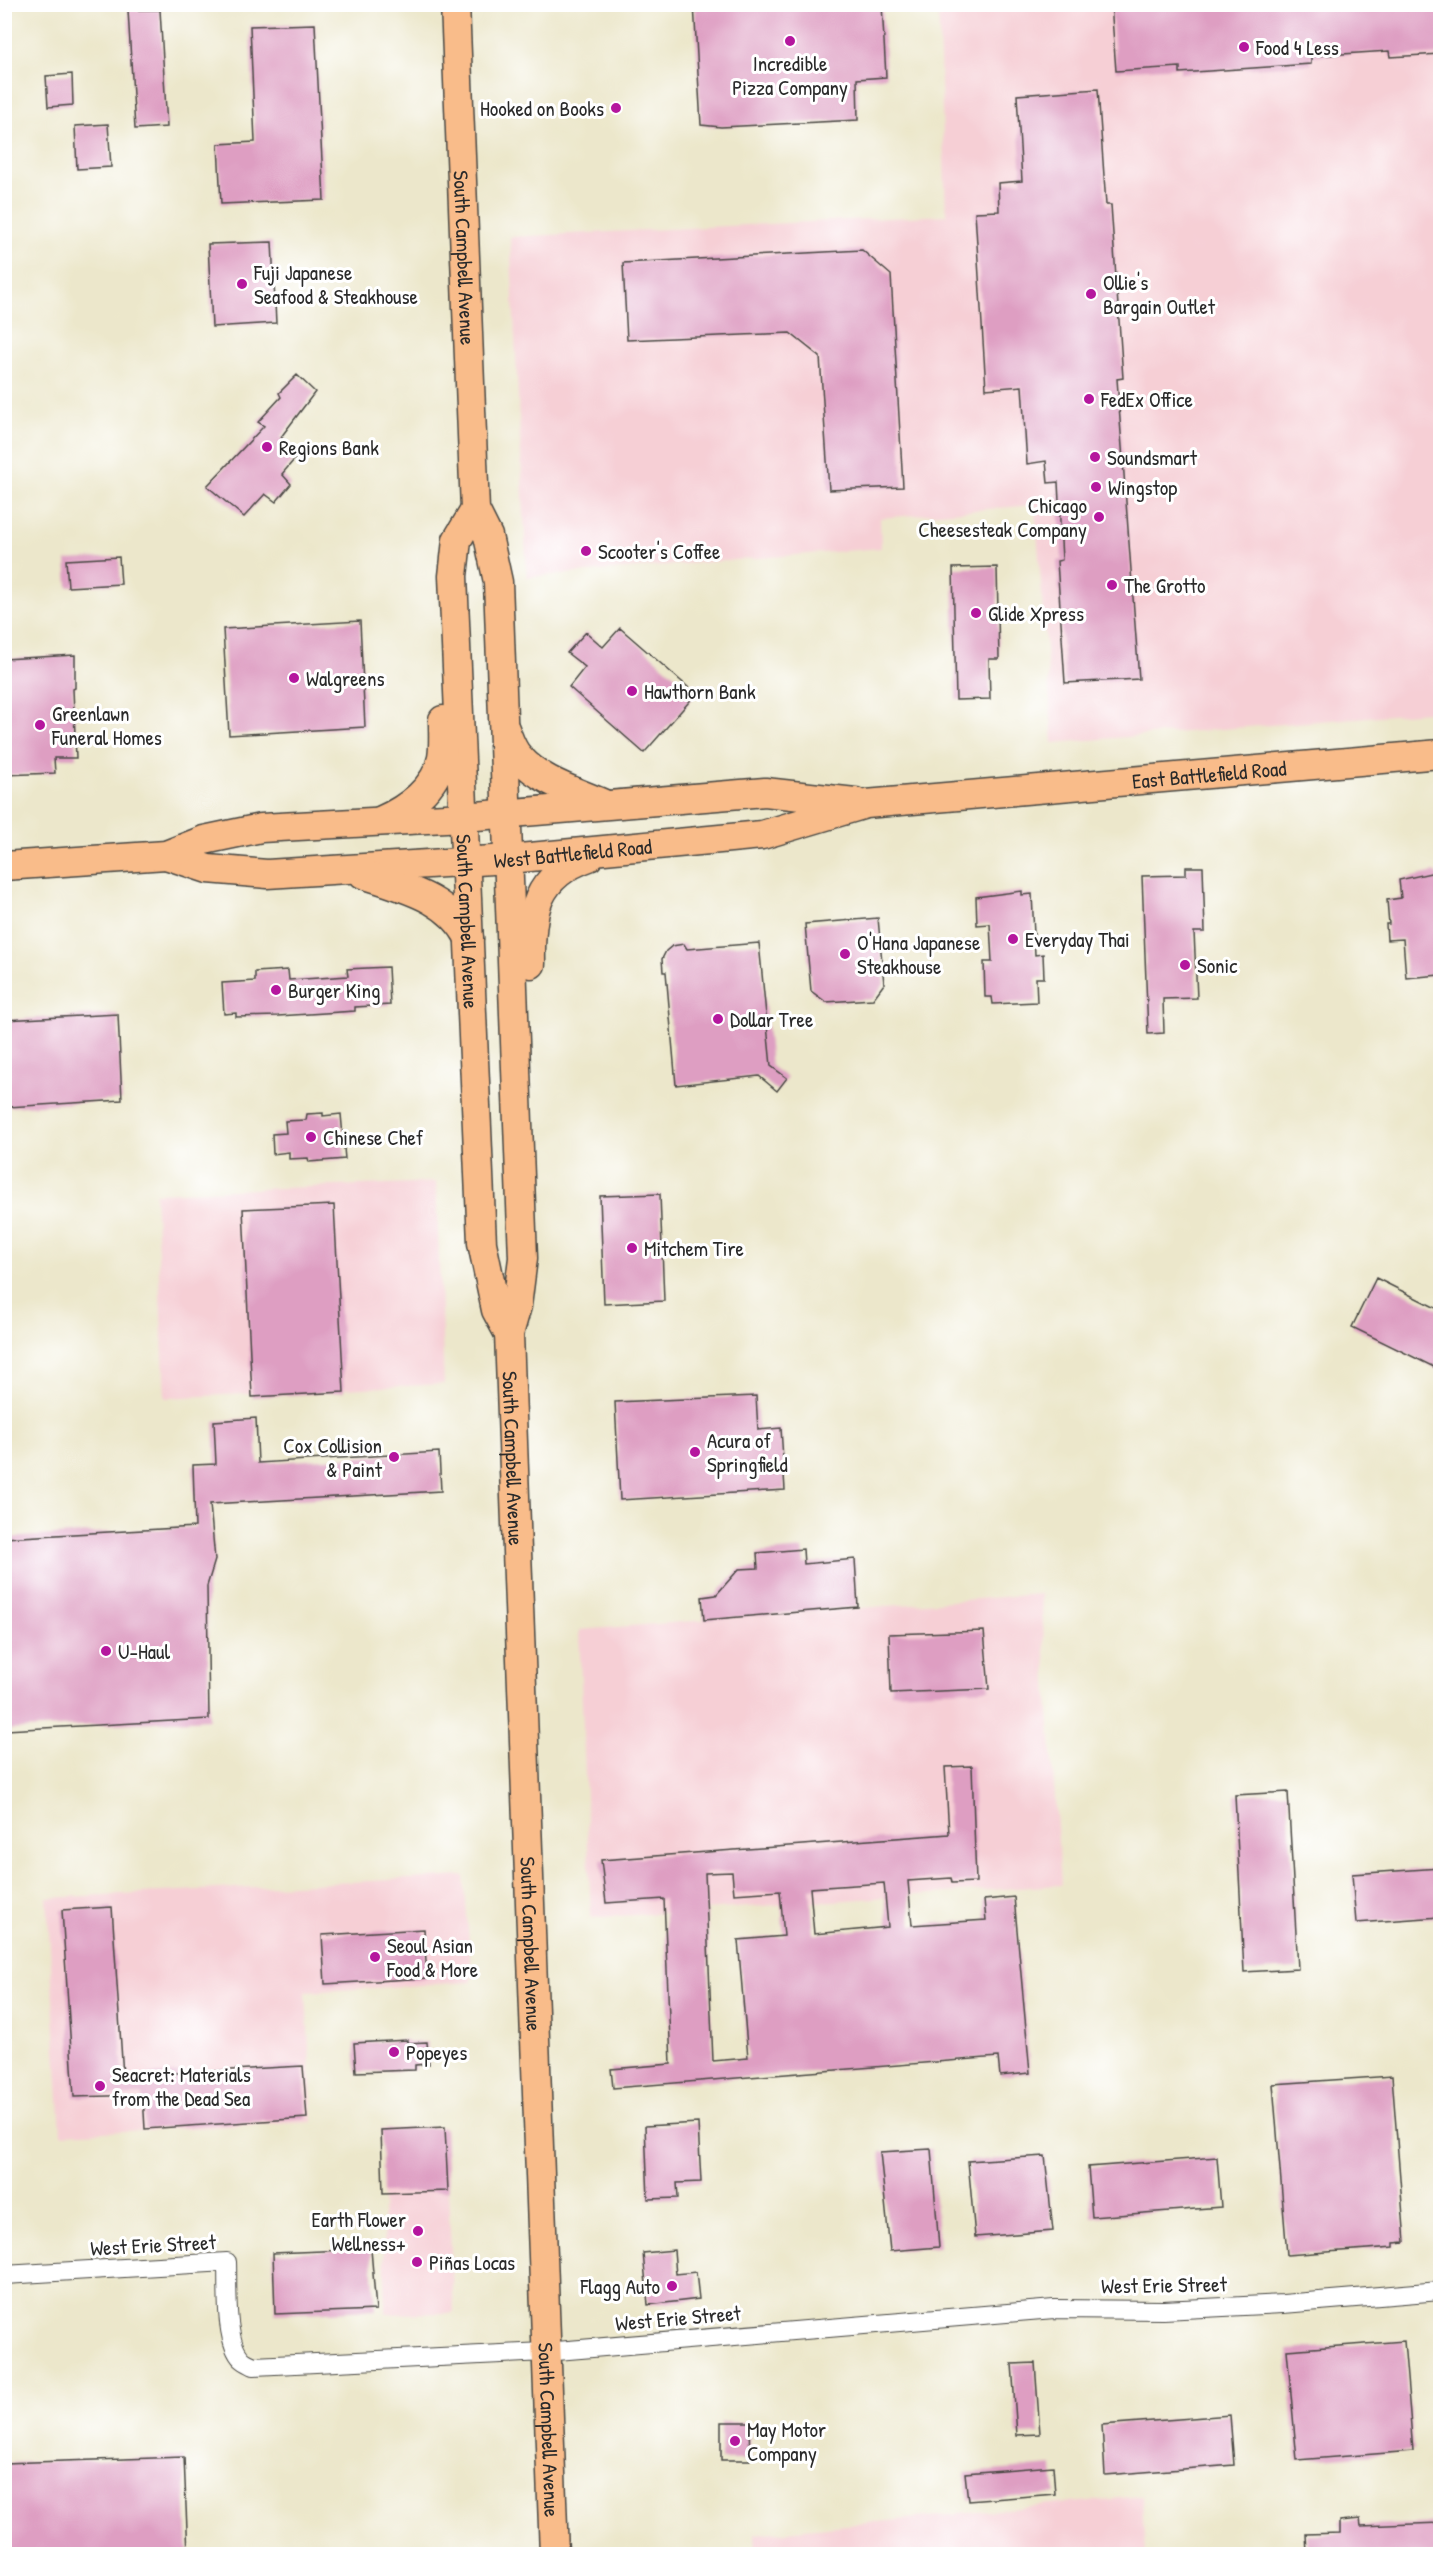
<svg xmlns="http://www.w3.org/2000/svg" width="1445" height="2559" viewBox="0 0 1445 2559" font-family="'Patrick Hand',sans-serif">
<style>
.built{fill:#f6cfd5}
.building{fill:#de9ec2;fill-rule:evenodd}
.lines{fill:none;stroke-linecap:round;stroke-linejoin:round}
.minor-casing{stroke:#484743;stroke-width:20}
.primary-casing{stroke:#484743;stroke-width:31}
.minor{stroke:#fff;stroke-width:18}
.primary{stroke:#f9bc8a;stroke-width:28}
.poi-dot{fill:#b5179e;stroke:#fff;stroke-width:2}
.labels{text-anchor:middle;dominant-baseline:central;stroke-width:6;stroke-linejoin:round;paint-order:stroke}
.poi-label{font-size:21px;fill:#2b2b2b;stroke:#fff;text-anchor:start}
.street-label{font-size:21px;fill:#2b2b2b;stroke:#fff}
</style>
<rect width="100%" height="100%" fill="#fff"/>
<filter id="ink" filterUnits="userSpaceOnUse"><feTurbulence type="fractalNoise" baseFrequency=".0167" numOctaves="2"/><feDisplacementMap in="SourceGraphic" scale="12" xChannelSelector="R" yChannelSelector="G"/><feConvolveMatrix kernelMatrix="1 2 1 2 8 2 1 2 1" color-interpolation-filters="sRGB"/></filter>
<filter id="wash" filterUnits="userSpaceOnUse"><feTurbulence type="fractalNoise" baseFrequency=".008" numOctaves="4" result="noise"/><feDisplacementMap in="SourceGraphic" scale="24" xChannelSelector="R" yChannelSelector="G"/><feGaussianBlur stdDeviation="1.35" result="paint"/><feColorMatrix in="noise" values="0 0 0 0 0 0 0 0 0 0 0 0 0 0 0 0 0 1.4 0 .05"/><feComposite in="paint" operator="in"/></filter>
<g filter="url(#wash)">
<rect width="100%" height="100%" fill="#ece7cb"/>
<path class="built" d="M938 5H1440V711L1053 743 1035 505 880 518 881 548 527 577 510 237 946 215Z
M436 1182 444 1384 165 1398 155 1193Z
M1041 1594 1061 1885 591 1918 579 1630Z
M464 1876 472 1982 306 1992 313 2122 61 2134 47 1898Z
M445 2127 454 2313 386 2314 381 2130Z
M1142 2496 1145 2554H756L755 2534Z"/>
<g id="blocks">
<path class="building" d="M694 4H882L886 77 857 79 858 120 721 127 701 125Z
M1111 4H1440V54L1390 57 1389 51 1311 56V64L1180 73V67L1116 71Z
M128 10H160L167 127 135 129Z
M315 24 324 200 221 204 218 144 255 142 250 26Z
M72 74 73 105 48 107 46 76Z
M1098 89 1106 205H1111L1123 378 1117 379 1139 679 1065 683 1057 561 1062 560 1058 482 1048 483 1046 461 1027 464 1022 386 986 389 975 212 999 211 998 183 1022 181 1017 95Z
M108 124 111 167 77 169 75 126Z
M272 242 276 323 212 327 208 244Z
M862 250 891 275 903 487 829 490 820 357 790 333 627 340 623 263Z
M297 375 315 392 281 437 299 454 282 474 291 484 276 502 265 494 244 517 207 486 264 426 258 422 281 397 279 393Z
M119 557 121 584 68 587 66 560Z
M997 567 999 659H989L990 699 956 700 953 568Z
M360 621 365 727 229 735 223 629Z
M620 628 696 694 644 753 569 687 585 667 567 653 586 632 603 647Z
M75 655V688L73 689 76 758H54L55 773 4 775V659Z
M1186 867H1203L1205 932H1194L1197 998 1163 999 1164 1033 1148 1034 1142 876 1186 875Z
M1435 872 1440 878V975L1406 978 1403 939 1387 940 1386 924H1389L1387 900 1401 898 1399 880Z
M1022 891V895L1032 894 1035 955 1043 954 1044 978H1036L1037 1002 993 1004 992 997H985L984 962H992L990 924 977 925 976 897Z
M878 918 884 984 873 999 826 1002 811 991 805 924Z
M759 943 771 1066 787 1078 777 1091 759 1076 676 1085 666 972H663L662 959 666 951 672 946 684 944 687 949Z
M388 967 390 1005 355 1007V1011L278 1016 236 1017V1013L224 1014 222 983 255 981V972L288 970 289 980 348 976 347 969Z
M118 1014 122 1100 8 1107 4 1020Z
M323 1113V1116L341 1114 345 1159 309 1162 308 1158 289 1159V1152L273 1154 272 1134 286 1133 285 1121 306 1120 307 1114Z
M660 1194 664 1301 604 1304 600 1196Z
M334 1205 344 1392 252 1397 243 1209Z
M1376 1278 1440 1310V1370L1352 1327Z
M756 1396 758 1430 781 1428 785 1490 620 1500 615 1402Z
M256 1418 258 1463 439 1452 441 1491 210 1504 215 1560 207 1586 209 1719 6 1730 4 1538 195 1527 193 1465 216 1464 214 1421Z
M803 1549 804 1564 855 1559 858 1607 704 1620 702 1597 716 1595 739 1569 758 1568 757 1553Z
M984 1631 989 1689 891 1693 889 1634Z
M972 1766 976 1882 952 1883 951 1878 908 1881 912 1925 986 1920 984 1900 1014 1897 1030 2073 1000 2076 998 2057 613 2088 611 2069 671 2064 664 1899 606 1903 601 1860 949 1834 945 1767ZM732 1872 734 1894 780 1891 784 1936 738 1940 748 2058 713 2061 705 1873ZM884 1883 888 1927 814 1934 810 1888Z
M1288 1792 1298 1969 1244 1972 1235 1795Z
M1440 1868V1917L1356 1923 1352 1874Z
M112 1907 123 2076 303 2066 307 2118 145 2129 143 2095 74 2097 62 1910Z
M424 1929 427 1978 325 1984 322 1935Z
M407 2040V2043L427 2042 429 2064 415 2065V2070L356 2072 354 2043Z
M1392 2076 1405 2242 1394 2243V2247L1287 2255 1273 2084Z
M698 2123 701 2182 677 2183 678 2198 648 2199 645 2126Z
M445 2127 448 2191 383 2193 381 2130Z
M931 2149 939 2247 890 2251 880 2152Z
M1045 2156 1053 2231 975 2237 968 2161Z
M1217 2157 1221 2207 1092 2217 1088 2167Z
M371 2249 376 2310 275 2314 273 2253Z
M674 2250 676 2274 696 2272 699 2299 648 2305 643 2253Z
M1404 2341 1413 2451 1297 2460 1287 2350Z
M1035 2363 1040 2434 1017 2435 1012 2364Z
M1230 2415 1234 2465 1105 2475 1102 2425Z
M721 2422H749L750 2460H721Z
M184 2457 188 2554H4V2463Z
M1053 2466 1055 2494 968 2501 965 2473Z
M1360 2519 1361 2526 1440 2523V2554H1307L1306 2534 1340 2533V2521Z"/>
</g>
</g>
<g filter="url(#ink)">
<use href="#blocks" fill-opacity="0" stroke="#484743" stroke-width="1.5"/>
<g class="lines">
<g class="minor-casing">
<path id="minor" d="M4 2275 227 2262C228 2286 224 2342 242 2359 245 2362 250 2364 254 2366L545 2352 1054 2309 1163 2310 1283 2304 1440 2291"/>
</g>
<g class="primary-casing">
<g id="primary">
<path id="s1" d="M455 4 475 510 488 536 498 582 523 1258 517 1306 509 1334 554 2554"/>
<path id="s2" d="M475 510 457 540 453 576 482 1243 496 1310 509 1334"/>
<path d="M505 729C509 739 512 750 520 758 540 781 575 791 602 803"/>
<path d="M382 820C407 809 436 788 442 758 444 746 443 732 443 720"/>
<path id="s3" d="M166 855 208 869 267 874 509 859 762 835 866 804 1440 754"/>
<path d="M4 866 166 855 204 840 261 828 464 817 765 792 855 802"/>
<path d="M363 874C403 888 448 897 469 938"/>
<path d="M531 964C530 912 535 876 589 857"/>
</g>
</g>
<use href="#minor" class="minor"/>
<use href="#primary" class="primary"/>
</g>
</g>
<g class="poi-dot">
<circle cx="790" cy="41" r="6"/>
<circle cx="1244" cy="47" r="6"/>
<circle cx="616" cy="108" r="6"/>
<circle cx="242" cy="284" r="6"/>
<circle cx="1091" cy="294" r="6"/>
<circle cx="1089" cy="399" r="6"/>
<circle cx="267" cy="447" r="6"/>
<circle cx="1095" cy="457" r="6"/>
<circle cx="1096" cy="487" r="6"/>
<circle cx="1099" cy="517" r="6"/>
<circle cx="586" cy="551" r="6"/>
<circle cx="1112" cy="585" r="6"/>
<circle cx="976" cy="613" r="6"/>
<circle cx="294" cy="678" r="6"/>
<circle cx="632" cy="691" r="6"/>
<circle cx="40" cy="725" r="6"/>
<circle cx="1013" cy="939" r="6"/>
<circle cx="845" cy="954" r="6"/>
<circle cx="1185" cy="965" r="6"/>
<circle cx="276" cy="990" r="6"/>
<circle cx="718" cy="1019" r="6"/>
<circle cx="311" cy="1137" r="6"/>
<circle cx="632" cy="1248" r="6"/>
<circle cx="695" cy="1452" r="6"/>
<circle cx="394" cy="1457" r="6"/>
<circle cx="106" cy="1651" r="6"/>
<circle cx="375" cy="1957" r="6"/>
<circle cx="394" cy="2052" r="6"/>
<circle cx="100" cy="2086" r="6"/>
<circle cx="418" cy="2231" r="6"/>
<circle cx="417" cy="2262" r="6"/>
<circle cx="672" cy="2286" r="6"/>
<circle cx="735" cy="2441" r="6"/>
</g>
<g class="labels">
<g class="poi-label">
<text x="1256" y="47">Food 4 Less</text>
<text x="790" y="63" text-anchor="middle">Incredible<tspan x="790" dy="24">Pizza Company</tspan></text>
<text x="604" y="108" text-anchor="end">Hooked on Books</text>
<text x="254" y="272">Fuji Japanese<tspan x="254" dy="24">Seafood &amp; Steakhouse</tspan></text>
<text x="1103" y="282">Ollie's<tspan x="1103" dy="24">Bargain Outlet</tspan></text>
<text x="1101" y="399">FedEx Office</text>
<text x="279" y="447">Regions Bank</text>
<text x="1107" y="457">Soundsmart</text>
<text x="1108" y="487">Wingstop</text>
<text x="1087" y="505" text-anchor="end">Chicago<tspan x="1087" dy="24">Cheesesteak Company</tspan></text>
<text x="598" y="551">Scooter's Coffee</text>
<text x="1124" y="585">The Grotto</text>
<text x="988" y="613">Glide Xpress</text>
<text x="306" y="678">Walgreens</text>
<text x="644" y="691">Hawthorn Bank</text>
<text x="52" y="713">Greenlawn<tspan x="52" dy="24">Funeral Homes</tspan></text>
<text x="1025" y="939">Everyday Thai</text>
<text x="857" y="942">O'Hana Japanese<tspan x="857" dy="24">Steakhouse</tspan></text>
<text x="1197" y="965">Sonic</text>
<text x="288" y="990">Burger King</text>
<text x="730" y="1019">Dollar Tree</text>
<text x="323" y="1137">Chinese Chef</text>
<text x="644" y="1248">Mitchem Tire</text>
<text x="707" y="1440">Acura of<tspan x="707" dy="24">Springfield</tspan></text>
<text x="382" y="1445" text-anchor="end">Cox Collision<tspan x="382" dy="24">&amp; Paint</tspan></text>
<text x="118" y="1651">U-Haul</text>
<text x="387" y="1945">Seoul Asian<tspan x="387" dy="24">Food &amp; More</tspan></text>
<text x="406" y="2052">Popeyes</text>
<text x="112" y="2074">Seacret: Materials<tspan x="112" dy="24">from the Dead Sea</tspan></text>
<text x="406" y="2219" text-anchor="end">Earth Flower<tspan x="406" dy="24">Wellness+</tspan></text>
<text x="429" y="2262">Piñas Locas</text>
<text x="660" y="2286" text-anchor="end">Flagg Auto</text>
<text x="747" y="2429">May Motor<tspan x="747" dy="24">Company</tspan></text>
</g>
<g class="street-label">
<text stroke="none"><textPath href="#s1" startOffset="254">South Campbell Avenue</textPath></text>
<text stroke="none"><textPath href="#s3" startOffset="1053">East Battlefield Road</textPath></text>
<text stroke="none"><textPath href="#s3" startOffset="410">West Battlefield Road</textPath></text>
<text stroke="none"><textPath href="#s2" startOffset="417">South Campbell Avenue</textPath></text>
<text stroke="none"><textPath href="#s1" startOffset="1461">South Campbell Avenue</textPath></text>
<text stroke="none"><textPath href="#s1" startOffset="1947">South Campbell Avenue</textPath></text>
<text transform="translate(153 2245) rotate(-3)">West Erie Street</text>
<text transform="translate(1164 2285) rotate(-1)">West Erie Street</text>
<text transform="translate(678 2318) rotate(-5)">West Erie Street</text>
<text stroke="none"><textPath href="#s1" startOffset="2433">South Campbell Avenue</textPath></text>
</g>
</g>
<rect width="1445" height="2559" fill="none" stroke="#fff" stroke-width="24"/>
</svg>
